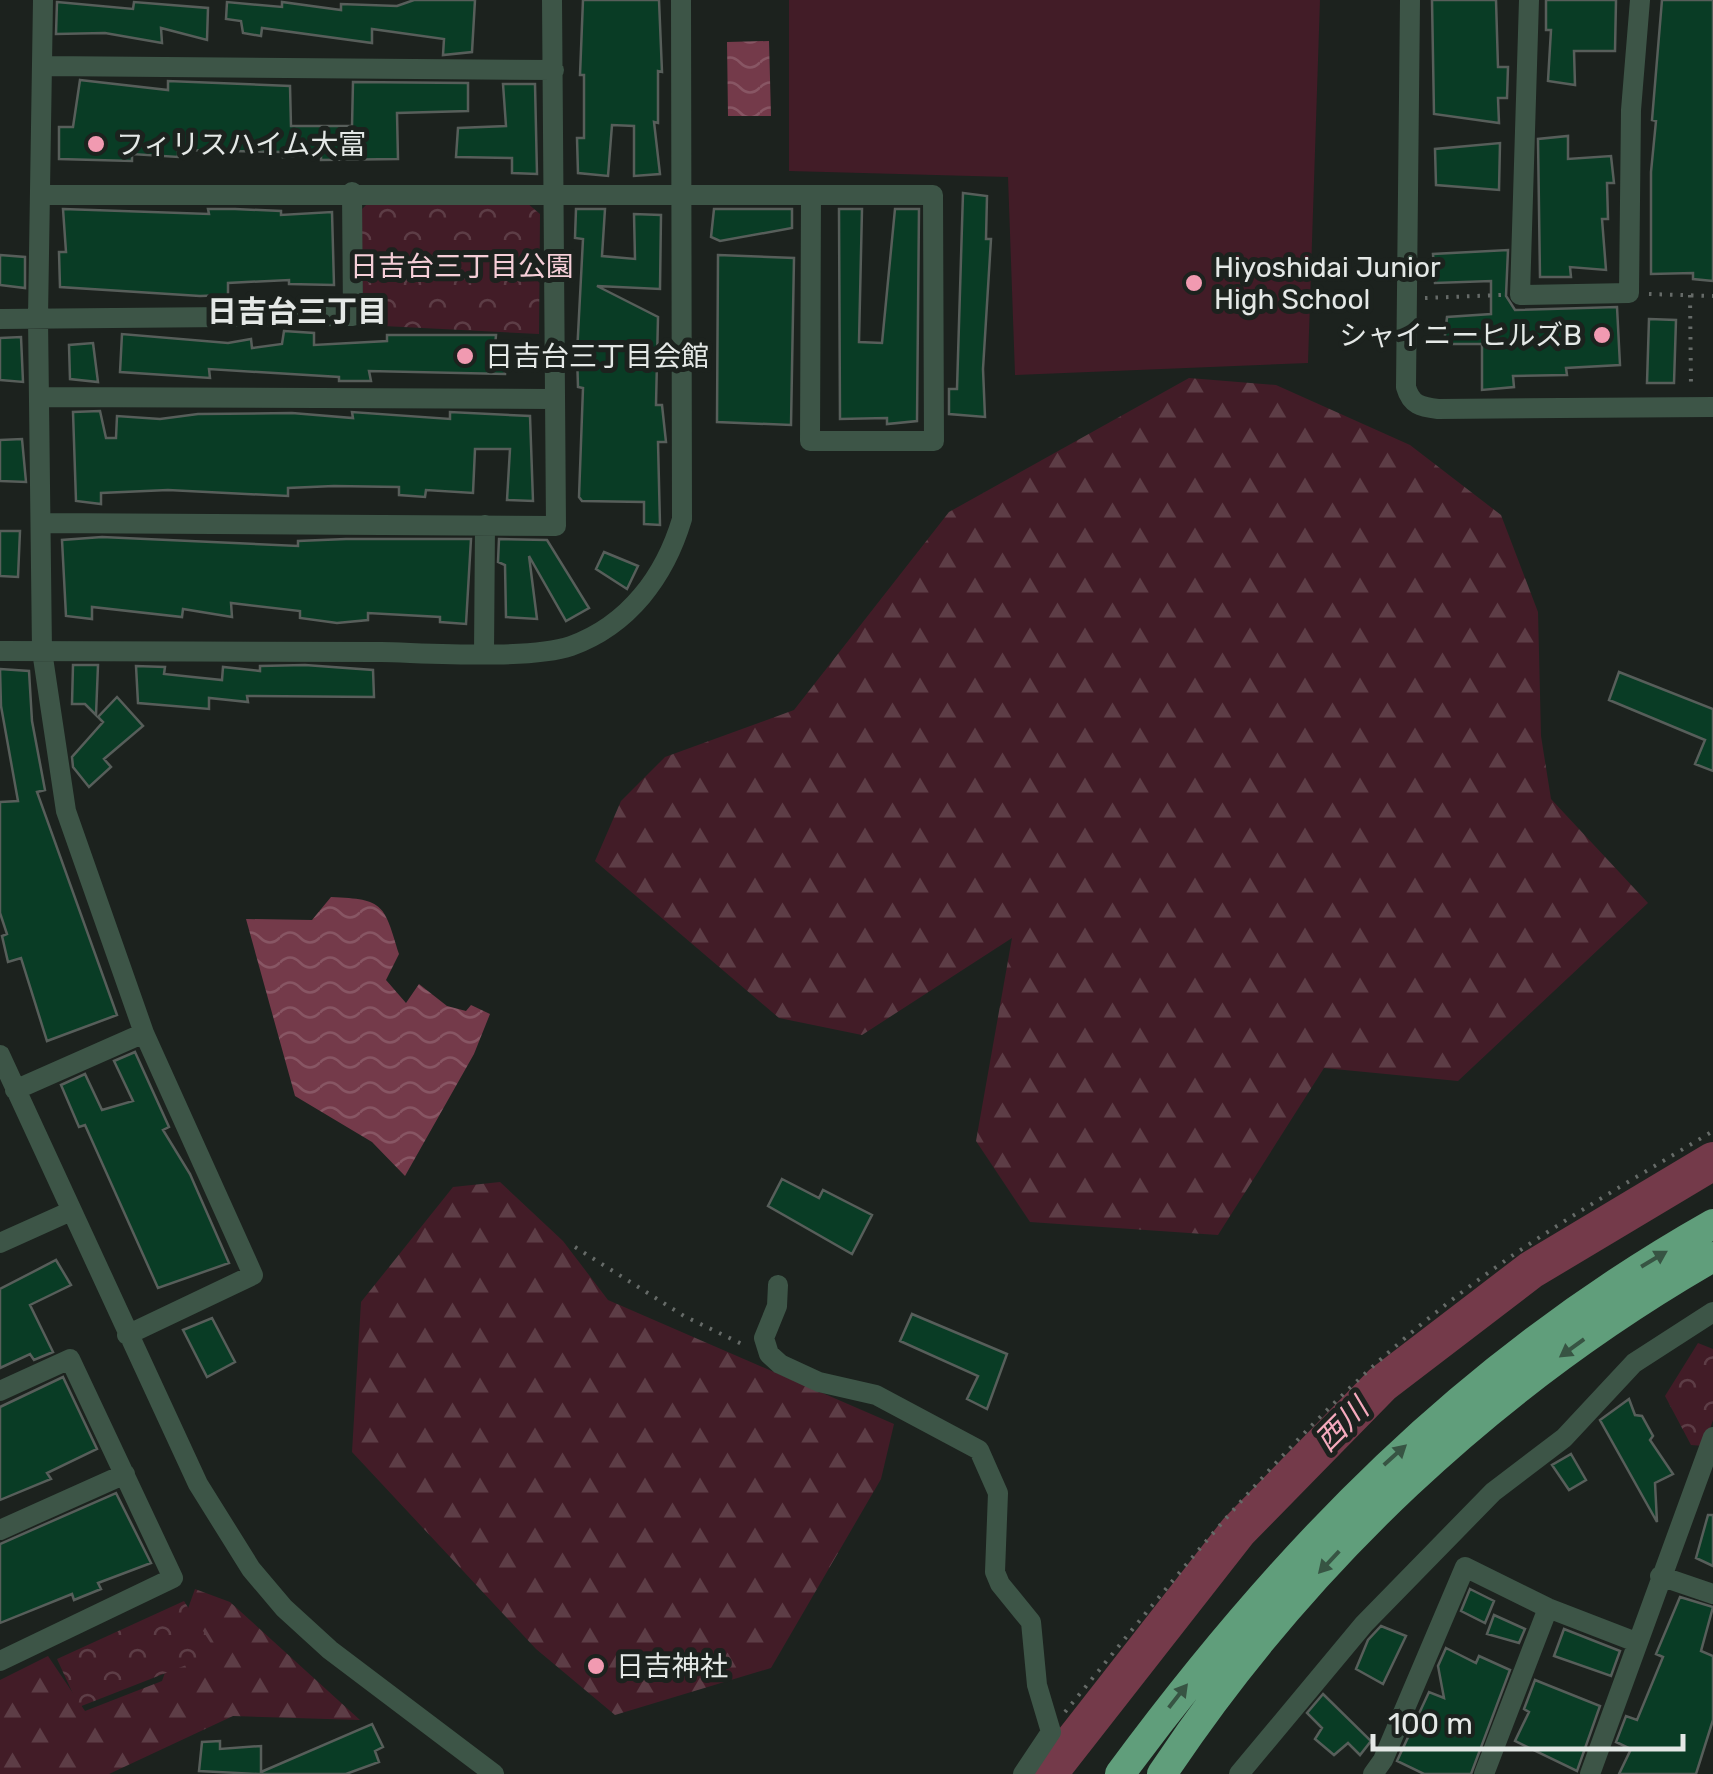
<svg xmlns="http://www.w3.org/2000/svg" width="1713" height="1774" viewBox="0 0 1713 1774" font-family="Rubik,'Noto Sans JP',sans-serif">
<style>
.forest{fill:url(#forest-firs)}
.park{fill:url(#park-crowns)}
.pitch{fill:#421c27}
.water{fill:url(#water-waves)}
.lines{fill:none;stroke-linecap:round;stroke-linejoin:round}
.river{stroke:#743a4a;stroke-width:38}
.building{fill:#093c25;stroke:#575e5a;stroke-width:2.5}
.path{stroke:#666b68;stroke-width:4;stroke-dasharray:2.5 8;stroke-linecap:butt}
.minor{stroke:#3d5547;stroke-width:20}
.highway{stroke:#609e7b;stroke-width:30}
.oneway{fill:#375443}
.poi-dot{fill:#f19ab1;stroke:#1c221e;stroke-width:4}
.labels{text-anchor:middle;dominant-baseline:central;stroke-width:10;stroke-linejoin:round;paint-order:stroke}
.poi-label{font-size:28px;fill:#e4e8e6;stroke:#1c221e;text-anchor:start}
.park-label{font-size:28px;fill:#f5ced7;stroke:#1c221e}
.neighbourhood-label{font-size:30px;font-weight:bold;fill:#e4e8e6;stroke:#1c221e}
.water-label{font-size:30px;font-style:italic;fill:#f5aabd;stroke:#1c221e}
</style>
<defs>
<pattern id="forest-firs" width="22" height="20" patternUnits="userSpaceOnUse" patternTransform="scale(2.5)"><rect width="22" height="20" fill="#421c27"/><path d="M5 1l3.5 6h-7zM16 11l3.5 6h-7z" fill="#5d3d46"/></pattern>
<pattern id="park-crowns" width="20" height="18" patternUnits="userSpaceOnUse" patternTransform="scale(2.5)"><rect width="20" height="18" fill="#421c27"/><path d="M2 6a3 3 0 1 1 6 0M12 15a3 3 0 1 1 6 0" fill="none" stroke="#5d3d46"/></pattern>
<pattern id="water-waves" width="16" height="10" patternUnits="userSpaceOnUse" patternTransform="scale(2.5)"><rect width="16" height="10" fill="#743a4a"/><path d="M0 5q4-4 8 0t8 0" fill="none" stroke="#885664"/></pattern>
</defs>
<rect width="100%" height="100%" fill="#1c221e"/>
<path class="forest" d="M1189 378 1276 385 1410 445 1501 515 1538 612 1541 736 1551 799 1648 903 1458 1081 1324 1068 1218 1235 1030 1222 976 1141 1012 938 862 1035 779 1018 595 861 621 801 665 757 794 710 949 512Z
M500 1182 563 1241 608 1300 894 1424 881 1479 771 1668 615 1715 536 1649 352 1452 361 1302 453 1187Z
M195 1589 230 1602 360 1720 233 1716 109 1774H0V1680L48 1656 85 1711 162 1681Z"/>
<path class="park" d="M369 202 527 203 540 214 539 334 364 325 359 212Z
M1698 1343 1713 1349V1420L1704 1446 1691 1445 1665 1396Z
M184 1601 217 1653 79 1707 57 1659Z"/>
<path class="pitch" d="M789 0H1320L1308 363 1015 375 1008 177 789 171Z"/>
<path class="water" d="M769 41 771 116H728L727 42Z
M331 897C385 899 384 905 399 954L386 980 406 1003 419 984 447 1006 466 1011 471 1005 490 1014 474 1054 405 1176 372 1142 295 1096 246 919 312 920Z"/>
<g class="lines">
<path class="river" d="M1048 1774 1238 1531 1382 1384 1531 1270 1713 1161"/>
</g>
<path class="building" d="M414 0H475L472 52 443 55 444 39 372 29V43L262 28 261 36 243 33 241 21 226 19 227 2 282 7V2L341 10V4L397 6Z
M583 0H659L662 72 658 71V123L654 122 660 174 634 176V126L612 125 608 176 578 173 577 138H584V75H580Z
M1432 0H1496L1498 67H1508L1507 98H1498L1499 123 1434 114Z
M1546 0H1616L1615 51H1574L1575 85 1548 81 1551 30H1546Z
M1662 0H1713V281L1693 279V273L1651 274V172L1656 121 1652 120Z
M57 2 133 9 134 2 208 8 207 40 161 28 162 43 105 33 56 34Z
M80 80 168 90V81L290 86 291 126H352L353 82 468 83V111L397 113 398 159 321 160V153L283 157V152L178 150V157L132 154V161L59 159V127H73Z
M503 84H535L537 174 512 173V158L456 157 458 128 506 126Z
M1568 136V159L1611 156 1614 183H1607L1608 219H1602L1606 270 1570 267 1571 277H1540L1538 139Z
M1500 143 1499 190 1436 185 1435 149Z
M963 193 987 196 986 239H991L983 369 985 417 949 414V389H957Z
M63 209 209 214 208 209H235L281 211V215L332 212 334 285 289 284V280L228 283V295L200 296 60 287 59 252H66Z
M576 209H605L602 256 635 259 634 214 661 215 660 289 597 286 658 317 656 405H662L666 442H658L660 525 644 524V502L582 501 579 497 583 388 578 387 577 354 583 239 575 238Z
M714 209H792V228L720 241 711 237Z
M839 209H862L859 342 882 343 895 209H919L917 421 887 424V418L840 419Z
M1508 250 1506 296 1515 310 1617 307 1620 365 1566 368 1567 375 1513 376 1514 387 1482 390V344H1444L1447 317 1491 314V281L1435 283 1433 254Z
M0 255 25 257V288L0 285Z
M718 255 794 258 791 425 717 422Z
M1649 319 1676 320 1674 383H1647Z
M284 331 314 333V345L387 341V335H496L495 347 505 352V374L369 371 371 381H339V377L209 369 210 378 120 372 122 334 228 343 251 339 252 348 282 344Z
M21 337 23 382 0 380V338Z
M93 343 98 382 70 379 69 345Z
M100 411 106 438H116L117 416 160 419 198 414 292 413 353 418 352 412 450 419V412L530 416 533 501 507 500 510 449H475L473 493 426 490 425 497 399 495V487L334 486 288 488V496L168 490 101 493V504L76 501 73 412Z
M22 439 26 482 0 481V440Z
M0 531H20L18 577 0 576Z
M102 537 298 546V541L346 539H471L466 624 440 622V617L368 613V620L337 623 300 618V611L231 603 232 617 183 609 182 617 92 607V619L66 616 62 540Z
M499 539 547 540 589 608 566 621 529 556 537 619 506 617 505 565 498 562Z
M604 552 638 566 627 589 596 569Z
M73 665H98L96 715 85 704H72Z
M305 665 373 670 374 697 247 696 248 702 209 698V709L138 703 136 666 165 667 164 674 222 680 223 667 260 671V666Z
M0 669 29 671 32 721 45 790 37 792 117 1015 47 1041 21 958 8 962 2 936 7 934 0 913V802L18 801 1 706Z
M1619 672 1713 709V771L1695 764 1705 740 1609 700Z
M117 697 143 726 104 759 111 767 89 787 73 767 72 757 103 722 98 717Z
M135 1052 169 1127 163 1130 190 1174 229 1263 158 1288 85 1125 79 1127 61 1085 85 1074 102 1110 133 1101 114 1061Z
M782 1179 819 1198 823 1190 872 1215 852 1254 768 1206Z
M56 1260 71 1285 30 1305 53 1352 34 1360 30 1354 0 1368V1289Z
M912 1314 1007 1354 987 1409 967 1399 978 1376 900 1341Z
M212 1318 235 1362 207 1377 183 1330Z
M63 1377 97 1449 47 1473 51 1479 0 1500V1407Z
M1629 1399 1635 1415 1642 1416 1653 1436 1650 1440 1673 1474 1655 1483 1657 1522 1600 1420Z
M1571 1454 1586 1480 1569 1490 1552 1465Z
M116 1493 151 1563 98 1583 101 1589 74 1600 72 1594 0 1623V1544Z
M1708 1515H1713V1566L1696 1558Z
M1470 1589 1494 1601 1485 1623 1461 1611Z
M1680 1597 1713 1607 1701 1651 1713 1656V1720L1696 1774H1619L1631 1749 1616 1742 1626 1716 1637 1720 1663 1657 1656 1654Z
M1494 1615 1525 1629 1519 1643 1487 1634Z
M1381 1626 1406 1636 1383 1684 1356 1669 1368 1640Z
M1564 1629 1620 1651 1611 1676 1554 1656Z
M1446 1648 1476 1663 1479 1656 1510 1670 1471 1774H1424L1397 1761 1429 1692 1444 1698 1438 1666Z
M1535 1680 1600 1706 1577 1771 1515 1741 1529 1712 1524 1709Z
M1323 1694 1371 1741 1360 1755 1348 1743 1334 1755 1315 1739 1322 1728 1307 1713Z
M372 1724 383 1747 375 1751 379 1762 346 1774H258L199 1771 202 1742 220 1741V1749L261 1746V1772Z"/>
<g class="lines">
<path class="path" d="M1649 294 1713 296
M1690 295 1691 386
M1425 298 1501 295
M575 1247 684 1316 746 1346
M1065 1712C1191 1558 1315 1399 1477 1281 1552 1225 1634 1179 1713 1131"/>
<path class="minor" d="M43 0 38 318 42 651 66 811 144 1033 253 1275 127 1335
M1410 0 1406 387C1411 405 1421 407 1438 409L1713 407
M1529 0 1520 295 1629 293 1631 110 1640 0
M43 66 554 70
M43 195H933L934 441H810L811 195
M0 319 353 316 352 192
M40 397 553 399
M43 523 556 526 552 0
M0 651C127 652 254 651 381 652 428 653 530 660 571 646 629 625 665 576 682 519L681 0
M484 653 485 525
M0 1055 198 1484 251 1569 284 1608 330 1650 494 1774
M15 1090 144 1033
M0 1243 71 1211
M778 1285 777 1306 764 1338 769 1354 780 1364 819 1382 876 1395 979 1450 998 1493 995 1572 1000 1584 1031 1622 1037 1685 1051 1732 1023 1774
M0 1391 70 1359 173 1578 0 1661
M0 1530 125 1474
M1660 1576 1713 1594
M1239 1774 1364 1624 1493 1492 1564 1438 1634 1363 1713 1312
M1373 1774 1383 1760 1465 1567 1548 1608 1636 1642
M1484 1774 1548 1608
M1590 1774 1713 1437"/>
<path class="highway" d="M1120 1774C1286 1549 1467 1363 1713 1224
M1162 1774C1303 1562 1492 1384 1713 1257"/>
</g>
<defs><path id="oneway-solid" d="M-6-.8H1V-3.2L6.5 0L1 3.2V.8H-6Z" transform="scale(2.5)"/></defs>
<g class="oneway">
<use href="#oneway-solid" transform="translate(1654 1259) rotate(-31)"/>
<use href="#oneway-solid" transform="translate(1572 1348) rotate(144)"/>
<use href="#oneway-solid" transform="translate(1395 1455) rotate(-42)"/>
<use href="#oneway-solid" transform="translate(1329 1562) rotate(133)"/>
<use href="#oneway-solid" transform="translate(1178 1696) rotate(-52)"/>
</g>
<g class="poi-dot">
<circle cx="96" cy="144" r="10"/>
<circle cx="1194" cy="283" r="10"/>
<circle cx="1602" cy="335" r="10"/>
<circle cx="465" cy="356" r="10"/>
<circle cx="596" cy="1666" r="10"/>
</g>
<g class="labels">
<g class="poi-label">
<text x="116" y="144">フィリスハイム大富</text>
<text x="1214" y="267">Hiyoshidai Junior<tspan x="1214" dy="32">High School</tspan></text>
<text x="1582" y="335" text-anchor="end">シャイニーヒルズB</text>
<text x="485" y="356">日吉台三丁目会館</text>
<text x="616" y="1666">日吉神社</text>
</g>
<g class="park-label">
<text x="462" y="266">日吉台三丁目公園</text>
</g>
<g class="neighbourhood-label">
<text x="297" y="312">日吉台三丁目</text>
</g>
<g class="water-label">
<text transform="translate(1342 1425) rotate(-45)">西川</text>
</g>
</g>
<path d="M1373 1734v15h310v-15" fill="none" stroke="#e4e8e6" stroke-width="5"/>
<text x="1388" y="1734" font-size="30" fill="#e4e8e6" stroke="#1c221e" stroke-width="8" paint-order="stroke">100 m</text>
</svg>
